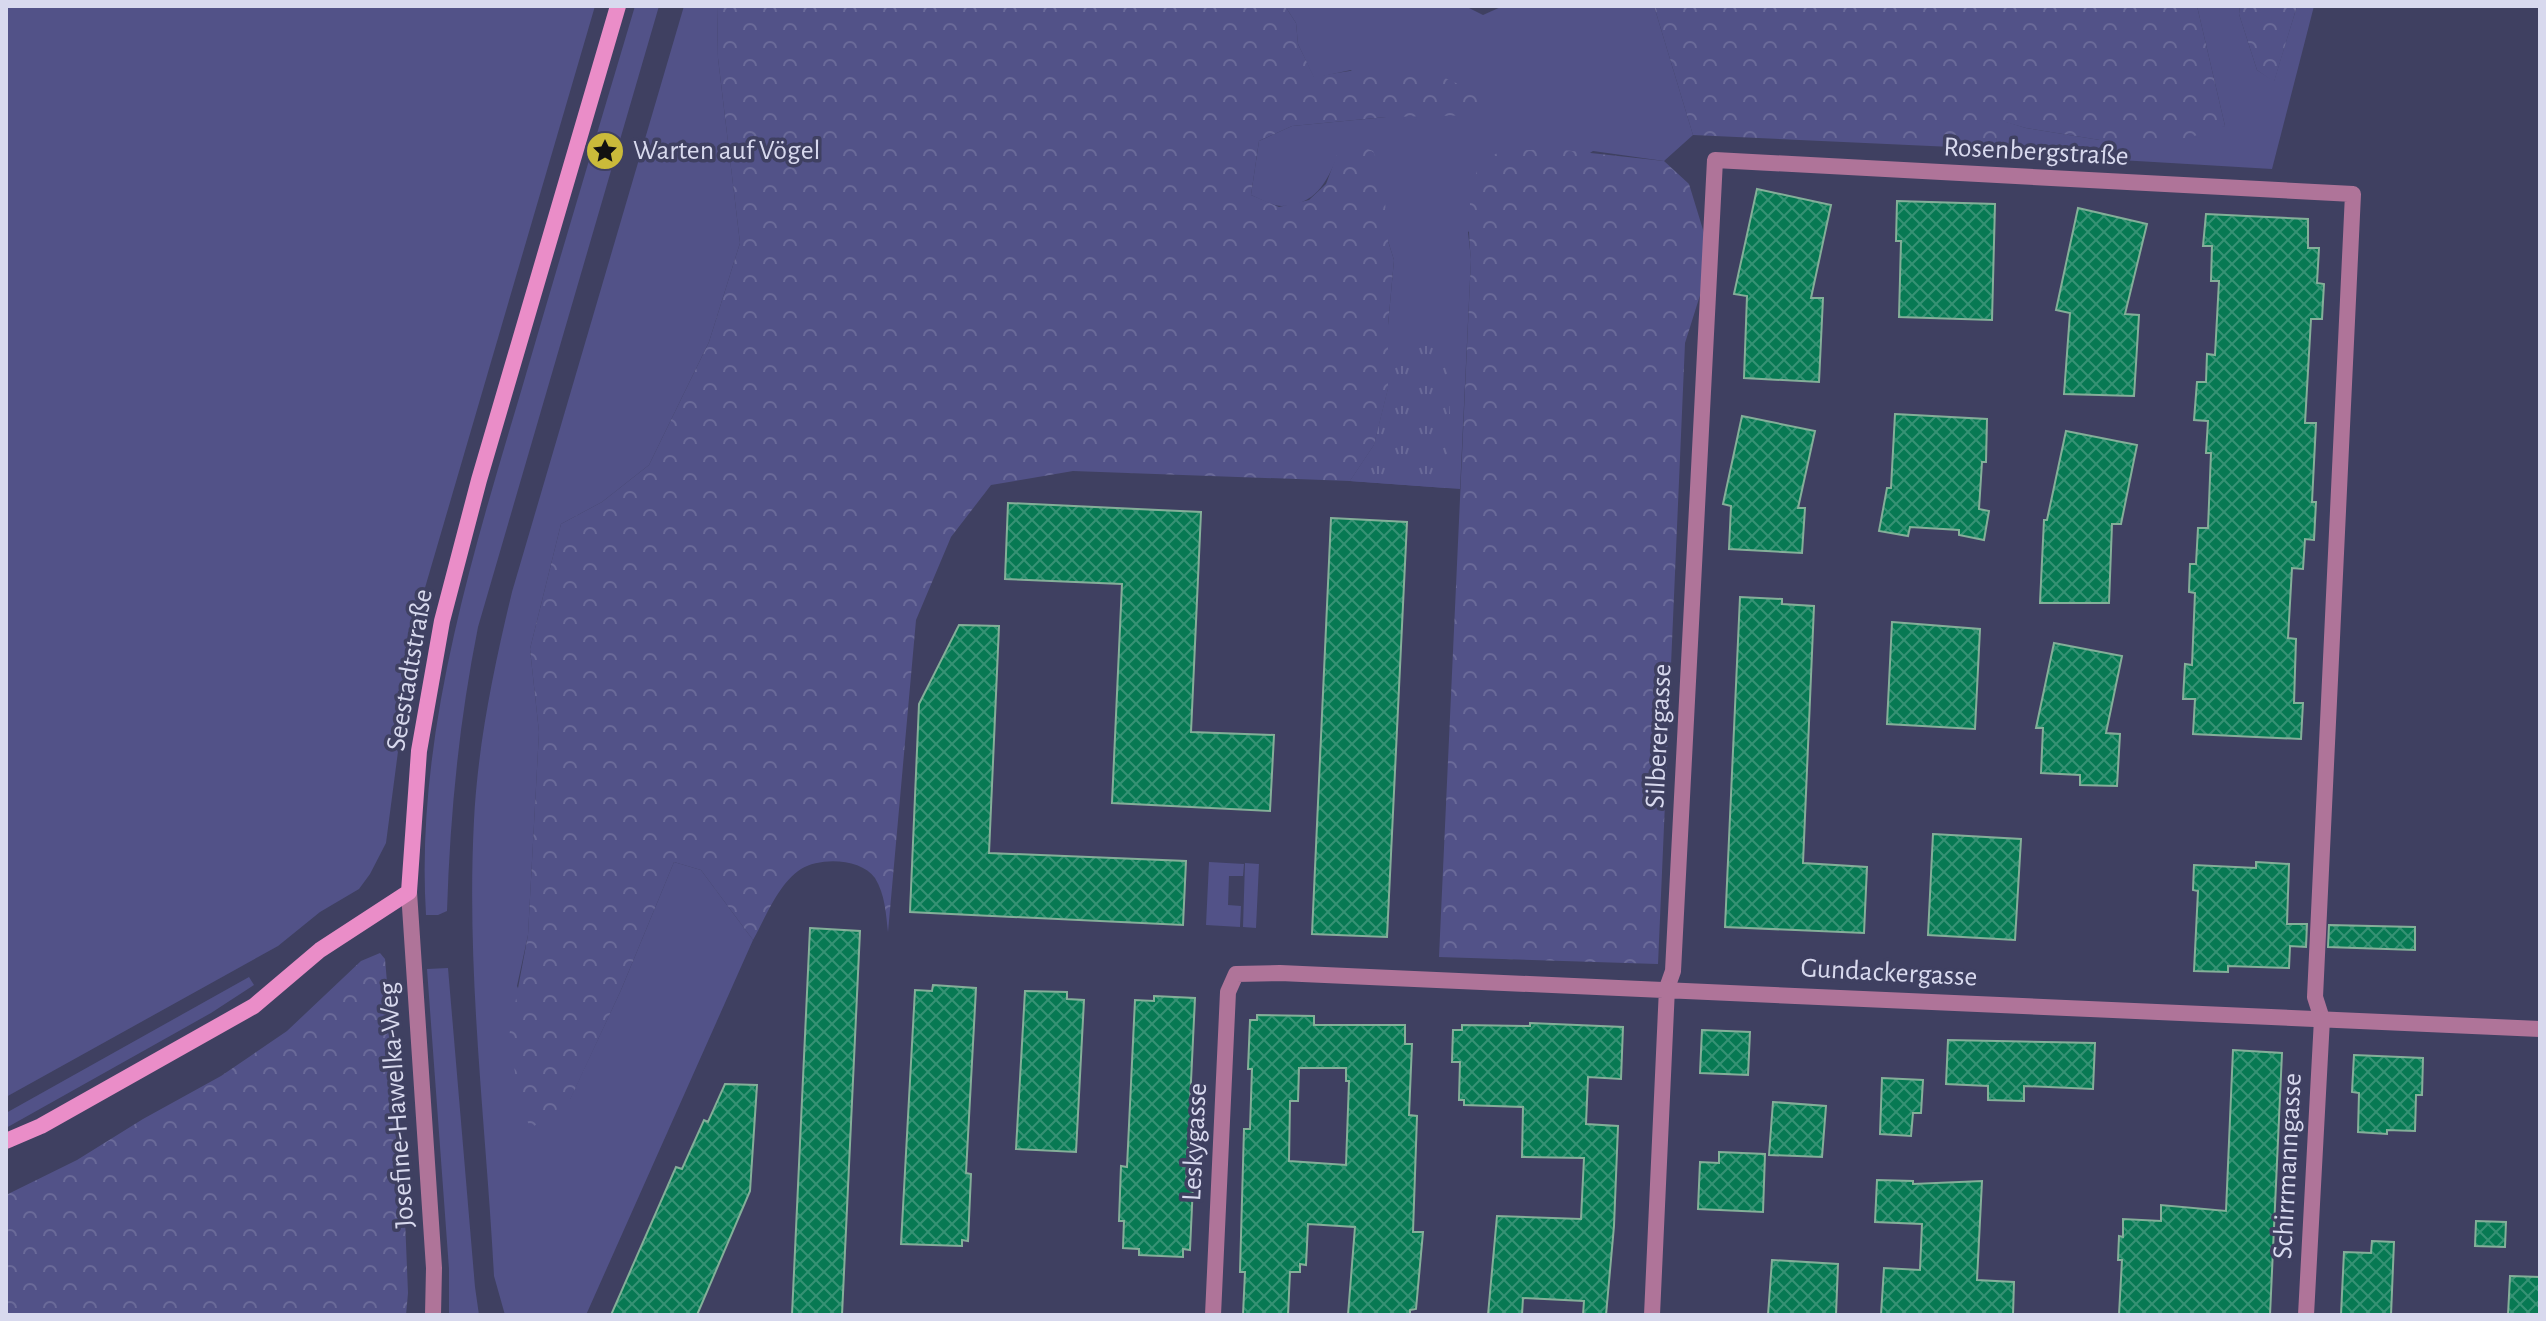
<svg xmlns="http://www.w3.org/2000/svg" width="2546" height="1321" viewBox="0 0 2546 1321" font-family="'Alegreya Sans',sans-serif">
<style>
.green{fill:#525288}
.forest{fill:url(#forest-crowns)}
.park{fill:url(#park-tufts)}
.building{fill:url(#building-cross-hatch);stroke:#84af99;stroke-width:2;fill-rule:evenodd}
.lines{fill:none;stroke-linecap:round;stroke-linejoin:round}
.lane{stroke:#af7499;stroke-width:16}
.street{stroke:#af7499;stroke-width:16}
.secondary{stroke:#ea8dc8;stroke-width:16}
.labels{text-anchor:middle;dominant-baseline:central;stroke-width:7;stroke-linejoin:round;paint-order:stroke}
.poi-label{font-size:28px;fill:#d8d9ee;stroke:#3f4061;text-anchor:start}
.street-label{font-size:28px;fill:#d8d9ee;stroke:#3f4061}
</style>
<defs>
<pattern id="forest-crowns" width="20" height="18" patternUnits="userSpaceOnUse" patternTransform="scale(2)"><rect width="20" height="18" fill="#525288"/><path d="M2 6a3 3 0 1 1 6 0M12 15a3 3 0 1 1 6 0" fill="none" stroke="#6a6a99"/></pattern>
<pattern id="park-tufts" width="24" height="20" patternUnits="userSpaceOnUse" patternTransform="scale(2)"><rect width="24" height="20" fill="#525288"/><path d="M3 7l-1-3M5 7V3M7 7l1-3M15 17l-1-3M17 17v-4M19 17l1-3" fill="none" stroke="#6a6a99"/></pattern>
<pattern id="building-cross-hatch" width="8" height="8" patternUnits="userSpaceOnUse" patternTransform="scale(2)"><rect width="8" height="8" fill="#077953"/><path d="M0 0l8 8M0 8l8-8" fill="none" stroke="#369274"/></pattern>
</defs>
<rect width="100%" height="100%" fill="#3f4061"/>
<path class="green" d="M6 6H595L415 622 386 843 370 874 359 889 320 912 278 946 6 1097Z
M635 6H659L478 627C459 722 450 815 447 911L438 915H426C415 738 472 556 522 388 559 261 597 133 635 6Z
M684 6H717L718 58 740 243 709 342 649 465 602 502 561 524 530 649 539 732 528 935 517 986 570 1099 621 990 674 862 701 870 753 940 586 1315H505L494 1276C486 1124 466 973 474 820 478 743 494 667 512 592Z
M1285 6H1465L1483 15 1503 6H1654L1693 135 1664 161 1593 151 1468 232 1471 259 1460 489 1350 481 1374 445 1388 389V325L1394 260 1388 241 1338 155C1327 182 1315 206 1281 206 1272 206 1260 199 1251 195L1259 141 1292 126 1386 117 1351 70 1314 78 1298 44 1296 23Z
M2197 6H2240L2239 14 2257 70 2274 81 2297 6H2314L2272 169 2052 156 1996 149 1997 119 2026 128 2100 140 2225 126Z
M1209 862 1244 864 1243 876H1229L1228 905 1241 906 1240 927 1206 925Z
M1245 863 1259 864 1256 928 1243 927Z
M448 968 475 1287 479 1315H449V1269L427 969Z
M249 977 254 985 211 1013 6 1128V1113Z"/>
<path class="forest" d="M717 6H1285L1296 23 1298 44 1314 77C1352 70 1400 61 1437 75 1455 81 1471 91 1486 101L1482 115 1386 117 1292 126 1259 141 1251 195 1279 207 1309 200 1326 184 1337 155 1354 144 1373 151 1383 174 1388 241 1394 260 1388 325V389L1374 445 1350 481 1073 471 991 485 951 537 916 620 888 932C886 914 885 894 875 878 861 858 820 857 801 869 778 884 766 917 753 940L701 870 674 862 621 990 570 1100 530 1129 518 1091 509 1036 528 935 539 732 530 649 561 524 602 502 649 465 709 342 740 243 718 58Z
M1654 6H2197L2225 126 2179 141 2100 140 2026 128 1998 120 1996 149 1693 135Z
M2240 6H2297L2274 82 2257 70 2239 14Z
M1554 149 1664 161 1689 184 1704 233 1702 289 1685 343 1658 964 1439 957 1471 259C1467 222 1468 194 1481 159L1504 151Z
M380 953 385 959 403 1169 408 1293 406 1315H6V1195L77 1160 143 1119 221 1076 287 1031 361 961Z"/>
<path class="park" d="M1388 341 1445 344 1450 415 1447 488 1350 481 1374 445 1388 389Z"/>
<path class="building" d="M1757 189 1831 205 1811 298H1823L1819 382 1744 378 1747 296 1734 294Z
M1897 201 1995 204 1992 320 1899 317 1901 241H1896Z
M2078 208 2147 224 2125 314 2139 315 2134 396 2064 394 2070 313 2056 310Z
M2206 214 2308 219V248H2319L2317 283 2324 284 2322 319H2311L2305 423H2316L2312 502H2316L2314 540 2305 539 2303 569 2292 568 2288 638 2296 639 2294 703H2303L2301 739 2193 734 2195 699H2183L2185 664 2192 665 2195 593 2189 592 2190 564H2196L2198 528H2208L2211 453H2206L2208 421 2194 420 2197 382H2206L2207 354 2215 355 2219 281H2211L2212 246H2203Z
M1895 414 1987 419 1986 462H1982L1979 509 1989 511 1984 540 1959 535V530L1910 527 1908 536 1879 531 1887 488H1891Z
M1742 416 1815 431 1798 508H1805L1802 553 1729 549 1731 506 1723 504Z
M2066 431 2137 445 2121 524H2112L2109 603H2040L2044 520H2047Z
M1008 503 1201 512 1191 732 1274 735 1270 811 1112 803 1122 584 1005 579Z
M1331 518 1407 522 1387 937 1312 934Z
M1740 597 1782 599V604L1814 606 1803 863 1867 867 1864 933 1725 927Z
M1892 622 1980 629 1975 729 1887 724Z
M959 625 999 626 989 853 1186 861 1183 925 910 912 919 704Z
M2054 643 2122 656 2106 733 2120 734 2117 786 2080 785V775L2041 773 2043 728H2036Z
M1933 834 2021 839 2015 940 1928 935Z
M2256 862 2289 864 2287 924H2307L2306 947 2290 946 2289 968 2228 966V972L2194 971 2198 891 2193 890 2194 865 2256 868Z
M2329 925 2415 927V950L2328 947Z
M810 928 860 931 842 1315H792Z
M933 985 976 988 966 1173 971 1174 968 1241 962 1240V1246L901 1244 915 990 932 991Z
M1025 991 1067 992V999L1084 1000 1076 1152 1016 1149Z
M1154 996 1195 998 1190 1102H1197L1195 1137H1189L1186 1184H1193L1190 1250 1183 1249V1257L1139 1255V1249L1123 1248 1124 1221H1119L1121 1166 1127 1167 1135 1000 1154 1001Z
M1257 1015 1314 1016V1025H1405V1044H1412L1409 1115 1417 1116 1413 1232H1423L1416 1309 1410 1310V1315H1348L1355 1227 1308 1224 1306 1265 1300 1264V1272H1290L1288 1315H1243L1245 1272H1240L1244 1129H1250L1252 1069H1248L1250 1020H1257ZM1299 1068H1346V1081H1349L1346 1165 1289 1161 1290 1101H1298Z
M1530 1023 1623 1027 1621 1079 1588 1077 1586 1124 1618 1126 1614 1226 1606 1315H1583L1584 1301 1523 1298 1522 1315H1488L1497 1216 1581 1219 1584 1158 1522 1157 1523 1107 1464 1105V1100H1459L1460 1062H1452L1453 1030H1462V1025L1530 1026Z
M1702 1030 1750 1032 1748 1075 1700 1073Z
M1948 1040 2095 1043 2093 1089 2024 1086V1101L1988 1100V1086L1946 1084Z
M2233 1050 2282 1053 2270 1315H2119L2122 1260H2118L2119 1236 2123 1237V1219L2161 1221V1205L2226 1211Z
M2354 1055 2423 1058 2422 1095H2416L2415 1131 2387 1130V1134L2358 1132 2359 1093 2352 1092Z
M1882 1078 1923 1080 1921 1113H1913L1911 1136 1880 1134Z
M725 1084 757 1085 750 1191 697 1315H611L676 1167 682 1169 704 1120 708 1122Z
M1773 1102 1826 1106 1822 1157 1769 1155Z
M1719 1152 1765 1154 1763 1212 1698 1209 1700 1162 1719 1163Z
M1877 1180 1913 1181V1184L1982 1181 1977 1280 2014 1282 2013 1315H1881L1884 1268 1920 1270 1922 1224 1875 1222Z
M2476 1221 2506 1222 2505 1247 2475 1246Z
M2372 1241 2394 1242 2391 1315H2341L2344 1252 2371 1253Z
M1772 1260 1838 1264 1836 1315H1768Z
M2510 1276 2540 1277V1315H2508Z"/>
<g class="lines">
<path class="lane" d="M1667 988 1673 971 1715 160 2353 194 2315 997 2322 1019"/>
<path class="street" d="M409 892 434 1268 433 1315
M1213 1315 1228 992 1236 974 1280 973 2540 1029
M1652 1315 1667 988
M2306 1315 2322 1019"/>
<path class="secondary" d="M6 1141 41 1126 254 1006 320 950 409 892 419 751 442 621 479 480 618 6"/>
</g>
<defs>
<g id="sight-disc" transform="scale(2)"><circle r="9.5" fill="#caba3a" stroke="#3f4061"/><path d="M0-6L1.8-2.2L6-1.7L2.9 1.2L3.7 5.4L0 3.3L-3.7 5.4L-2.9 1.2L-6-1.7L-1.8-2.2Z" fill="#111"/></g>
</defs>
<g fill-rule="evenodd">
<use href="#sight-disc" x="605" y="151"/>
</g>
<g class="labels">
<g class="poi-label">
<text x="633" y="151">Warten auf Vögel</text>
</g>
<g class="street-label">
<text transform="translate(2036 152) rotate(3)">Rosenbergstraße</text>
<text transform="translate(410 670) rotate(-80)">Seestadtstraße</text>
<text transform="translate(1659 736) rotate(-87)">Silberergasse</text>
<text transform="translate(1889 973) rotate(3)">Gundackergasse</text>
<text transform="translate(397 1105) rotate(-94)">Josefine-Hawelka-Weg</text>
<text transform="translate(1195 1142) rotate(-87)">Leskygasse</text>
<text transform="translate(2288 1166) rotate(-87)">Schirrmanngasse</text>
</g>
</g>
<rect width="2546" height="1321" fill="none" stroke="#d8d9ee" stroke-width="16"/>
</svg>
